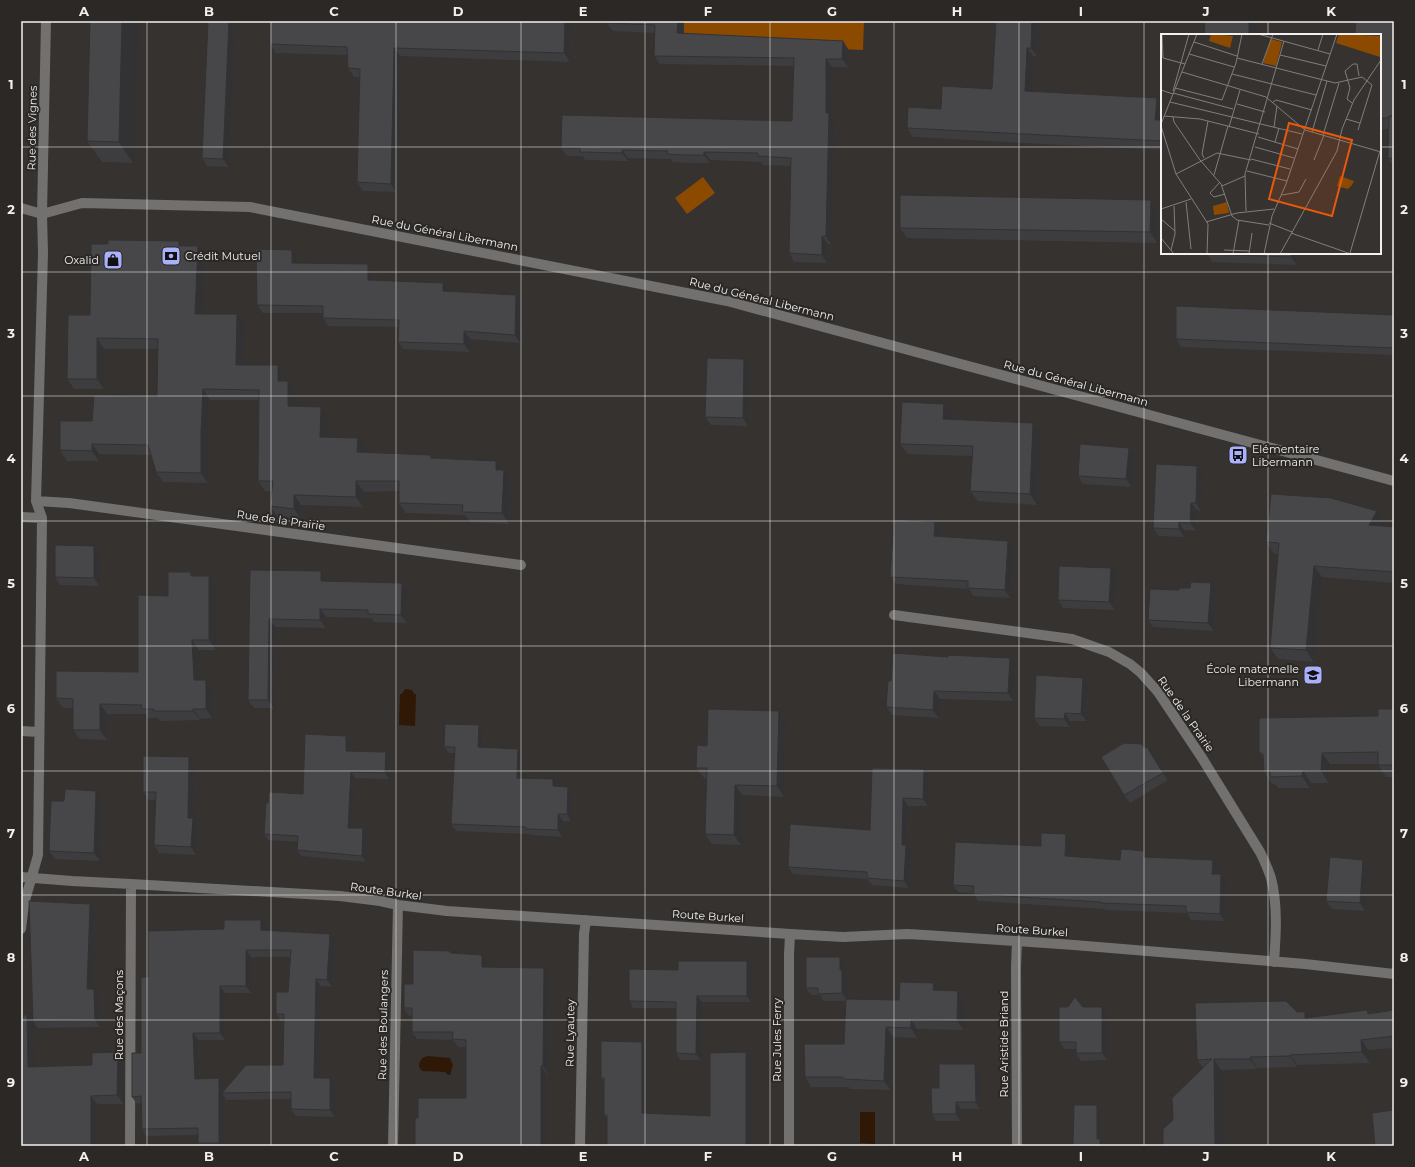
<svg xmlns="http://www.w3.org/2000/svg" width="1415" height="1167" viewBox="0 0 1415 1167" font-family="Montserrat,sans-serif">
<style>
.green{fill:#8b4a00}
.water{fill:#2f1906}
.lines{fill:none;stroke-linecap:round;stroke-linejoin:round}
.minor{stroke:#727170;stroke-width:10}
.wall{fill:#3d3d40;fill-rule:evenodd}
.shaded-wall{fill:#323234}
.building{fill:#47474a;stroke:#323234}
.grid{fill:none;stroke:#f2f1ef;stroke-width:1;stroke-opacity:0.55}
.labels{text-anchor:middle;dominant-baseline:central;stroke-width:4;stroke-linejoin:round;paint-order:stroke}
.street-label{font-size:11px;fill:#f2f1ef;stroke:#2b2826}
.poi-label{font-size:11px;fill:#f2f1ef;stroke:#2b2826;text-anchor:start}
.inset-road{fill:none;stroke:#817e7c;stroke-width:1}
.view{fill:#e8590c;fill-opacity:0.15;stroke:#e8590c;stroke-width:2}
.inset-edge{fill:none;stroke:#f2f1ef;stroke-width:2}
.neatline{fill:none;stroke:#f2f1ef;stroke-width:1.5}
.grid-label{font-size:13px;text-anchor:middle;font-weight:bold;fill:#f2f1ef}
</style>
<rect width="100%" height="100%" fill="#353230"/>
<path class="green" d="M684 21H864L863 50 683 42Z
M703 177 715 193 687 214 675 198Z"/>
<path class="water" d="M405 689 412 690 414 694H416L415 726 399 725 400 694H402Z
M428 1056 450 1058 453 1065 451 1071V1074L448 1075 445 1072 422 1071 419 1067C419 1060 422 1057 428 1056Z
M860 1112H875V1144L860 1143Z"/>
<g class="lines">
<path class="minor" d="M21 208 42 214
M42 214 82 203 250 207 727 301 1394 481
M36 501 69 503 521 565
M21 517 42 518
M894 615 1072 639 1109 652 1130 664 1141 673 1158 692 1202 758 1260 852C1264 860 1268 869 1271 878 1278 905 1276 935 1274 962
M21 731 39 732
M21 877 72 881 131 884 340 896 380 901 398 905 447 911 790 934 843 937 907 934 925 935 1074 945 1305 964 1394 974
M21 929 24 904 38 855 42 518 36 501 43 253 42 214 46 21
M130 1146 131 884
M393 1146 398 905
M580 1146 584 934 586 920
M789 1146V955L790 934
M1017 1146 1016 968 1017 941"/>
</g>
<path class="wall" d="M90 21 133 163 102 162 87 141Z
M208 21H235L229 167 207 166 202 158Z
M571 21 570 62 400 56 396 192 363 191 357 182 360 77H354L348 68 347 55 276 53 270 44Z
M684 21V34L843 41 848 49V67H832L831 117 835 121 831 244H828L827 263 794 262 789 253 791 166 763 165 761 162 710 160V163H692L673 162 671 159 628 158V161L585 160 583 156H567L561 148 792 121 794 66 660 64 654 56 655 33 613 31 607 23Z
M1039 21 1037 56H1033L1031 91 1157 98 1162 105V150L913 137 907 128 941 109 992 89Z
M1394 21V167L1388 158 1389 129H1380V35Z
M1151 200 1158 210 1157 243 907 238 900 228Z
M179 241 183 246 205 256 202 314 244 325 243 365H278L285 376V381L295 391V406L328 417 327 437 365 448V453L434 459 502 470 511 480 509 524 470 522 465 515 406 513 399 503V491L364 492 363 507 301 505V519L277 516 270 506 271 491H265L258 481 259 400H210L208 443V483L163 482 156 472 151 455 99 454V461H67L60 450 92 421 157 396 158 349H104V389H74L67 379 90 315 108 244Z
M1207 253H1297V265L1212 262Z
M297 258V263L368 264 374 272 373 280 449 291 516 295 522 303 520 343 470 339V352L403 349 398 342 399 327 328 326 323 318V313H263L257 305Z
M1394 315V355L1181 347 1176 339Z
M750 366 748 426 711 425 705 417Z
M951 414V419L1041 434 1037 505 978 501 970 491 973 456 908 454 900 444Z
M1135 456 1132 487 1083 484 1078 476Z
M1197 466 1203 474 1201 511 1197 510 1196 531 1184 530V537L1159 536 1153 528Z
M1377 511 1385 523 1384 526 1394 527V583L1322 577 1314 662 1278 659 1270 648 1278 554H1274L1266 542Z
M935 522 941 530 940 537 1014 548 1010 598 973 596 969 589 896 584 890 577Z
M100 554 99 586 60 585 55 577Z
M250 570 321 571 326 579V581L402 583 408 591 407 623 374 622 371 618 326 617V628L275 627 274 708H254L248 700Z
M1117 575 1115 610 1063 608 1058 600Z
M194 576 216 585V650H199L200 680H206L213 690 212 718 200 719V720L160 721 158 718H148L146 714H107V740L80 739 73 730V708H63L56 698 138 672 168 596Z
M1190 588 1216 590 1214 631 1153 627 1148 620 1179 590Z
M948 657 1010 658 1015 665 1013 701 940 699 939 718 892 715 886 707 891 681Z
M1088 686 1087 721H1070V727L1040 726 1034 718Z
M1394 709V777H1386L1378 765V764H1330L1329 783H1311L1310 788H1278L1275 784H1272L1264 772V759L1259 752 1378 716Z
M786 722 784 797 742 795 741 845 712 844 705 834 707 778H704L696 768 707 746Z
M484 732 483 747 518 749 523 755 522 778 557 786 568 787 572 793 571 821H563L562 837 530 835 529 834 456 831 451 824 455 753H449L444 747Z
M346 736 350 742V751L390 758 389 779 355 778 352 828H363L367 834 366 862 301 856 297 850 298 842 268 840 264 834 268 803 303 794Z
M1142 744 1145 748 1153 754 1168 780 1130 803 1124 795Z
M189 757 195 765 194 818 199 826 196 855 159 853 154 845 156 800H149L143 792Z
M872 768 929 776 928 806H908L907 847 911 852 909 888 872 885 867 879 793 874 788 867 870 830Z
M96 791 102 798 100 861 55 859 49 851 64 801Z
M1071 841V857L1120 860 1144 851 1149 857 1218 867V874L1226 882 1225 921 1191 920 1187 913 1106 910 1105 909 978 901 973 893 958 892 953 885 1041 846Z
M1363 860 1369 868 1365 911 1332 909 1326 901Z
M90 904 95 911 92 989 99 996 100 1027 38 1028 33 1021Z
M265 927V930L335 941 332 987 320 986 319 1078H330L335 1085V1117L296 1116 291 1109V1099L226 1100 224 1096V1146H200L198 1143V1135L146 1136 142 1129 141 1103 137 1104 132 1097 141 1053 148 977 224 929ZM251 957H290L288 992 276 1014 281 1021H284L283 1065 224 1090V1085L219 1078H200L198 1040H225V993H251Z
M450 951 452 953 487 962V967L549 975 548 1073H546L418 1118 466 1098V1047H458L453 1040 417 1039 412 1032V1016H409L404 1008 413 984Z
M845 964V974L848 977V999L899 1000 939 991 964 1001V1030L917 1029V1038L893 1037 891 1090 850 1089 849 1087H811L805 1077 844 1044 846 1001H823L820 995H811L806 988Z
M751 967V1002H702L701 1060H680L676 1053V1008H633L629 1001 678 970Z
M1083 1007 1107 1014V1060L1081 1061 1076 1053V1049H1065L1059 1042Z
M1394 1010V1048L1368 1050 1370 1063 1297 1065V1067L1257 1068V1069L1221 1070 1173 1120 1203 1068 1197 1060 1297 1012 1309 1018 1369 1013Z
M33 1022 34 1066 92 1065 118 1052 124 1061V1104H97V1146H21Z
M642 1042 647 1049V1114L710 1116 751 1060V1146L607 1119 604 1115V1082L601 1078Z
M975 1064 980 1071V1109H961V1121H936L932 1114 939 1088Z"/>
<path class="shaded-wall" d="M122 21H138L133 163 119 142Z
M229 21H235L229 167 223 159Z
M565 21H571L570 62 564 53Z
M678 21H684L683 42 677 33Z
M1032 21H1039L1037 56 1031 48Z
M1249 21H1255V35H1249Z
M843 41 848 49V67L842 59Z
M394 48 400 56 396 192 391 184Z
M1027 48 1033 56 1031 99 1025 91Z
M826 59 832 67 831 117 835 121 831 244 826 236Z
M1157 98 1162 105 1161 128 1155 120Z
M622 150 628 158V161L622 153Z
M704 152 710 160V163L704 155Z
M1151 200 1158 210 1157 243 1150 232Z
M822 236 828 244 827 263 822 255Z
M179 241 186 251 179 246Z
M198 246 205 256 202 324 195 314Z
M292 250 297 258V271L292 263Z
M1292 253H1297V265L1291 257Z
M368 264 374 272 373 287 368 280Z
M443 283 449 291 448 299 443 291Z
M516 295 522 303 520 343 515 335Z
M237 314 244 325 243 375 236 365Z
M464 331 470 339V352L464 344Z
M97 338 104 349V389L97 379Z
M744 359 750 366 748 426 743 418Z
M278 365 285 376 286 391 278 381Z
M288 381 295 391V416L288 406Z
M203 389 210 400 208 443V483L201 473V433Z
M944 404 951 414V429L943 419Z
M321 407 328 417 327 448 320 437Z
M1033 423 1041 434 1037 505 1030 494Z
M358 438 365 448 364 462 357 452Z
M92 444 99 454V461L92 451Z
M1129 448 1135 456 1132 487 1126 479Z
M496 461 503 472 496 470Z
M1197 466 1203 474 1201 511 1196 503Z
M504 470 511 480 509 524 502 513Z
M356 481 364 492 363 507 356 497Z
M294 495 301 505V519L294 509Z
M1191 503 1197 510 1196 531 1190 523Z
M1377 511 1385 523 1377 536 1369 525Z
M935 522 941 530 940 544 934 536Z
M1179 522 1184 530V537L1179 529Z
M1008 541 1014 548 1010 598 1005 590Z
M94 546 100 554 99 586 94 578Z
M1314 566 1322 577 1314 662 1306 650Z
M1111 568 1117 575 1115 610 1109 602Z
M321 571 326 579V588L321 581Z
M209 576 216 585V650L209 640Z
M402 583 408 591 407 623 401 615Z
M1211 583 1216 590 1214 631 1208 623Z
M320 609 326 617V628L320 620Z
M269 619 275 627 274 708 268 700Z
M192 640 199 650 201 690 194 680Z
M1010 658 1015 665 1013 701 1008 693Z
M21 669 22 671 21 697Z
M1083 678 1088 686 1087 721 1081 714Z
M206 680 213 690 212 718 206 709Z
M934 691 940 699 939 718 933 710Z
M100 704 107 714V740L100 730Z
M193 709 200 719V720L193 711Z
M779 711 786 722 784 797 777 786Z
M1065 713 1070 721V727L1064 719Z
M479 725 484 732 482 754 478 747Z
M346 736 350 742V756L346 751Z
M1147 747 1153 754 1168 780 1163 773Z
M518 749 523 755 522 784 517 778Z
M386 752 390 758 389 779 385 773Z
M1322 753 1330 764 1329 783 1321 771Z
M189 757 195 765 194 818 199 826 196 855 191 847 188 818Z
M924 769 929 776 928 806 923 799Z
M1303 771 1311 783 1310 788 1302 776Z
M351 772 355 778 352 834 348 828Z
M553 779 557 786V792L553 786Z
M735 785 742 795 741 845 734 835Z
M568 787 572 793 571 821 567 814Z
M96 791 102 798 100 861 94 853Z
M903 798 908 806 907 847 911 852 909 888 904 881 902 845Z
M558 814 563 821 562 837 558 830Z
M363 828 367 834 366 862 362 856Z
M1066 834 1071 841V864L1065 856Z
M1144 851 1150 858 1144 857Z
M1213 860 1218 867 1217 882 1212 874Z
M1363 860 1369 868 1365 911 1360 903Z
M1221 874 1226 882 1225 921 1220 914Z
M90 904 95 911 92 996 87 989Z
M261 920 265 927V937L261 930Z
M330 934 335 941 332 987 327 980Z
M246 950 251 957V993L246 986Z
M482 955 487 962V974L482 967Z
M840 957 845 964V974L848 977V1001L842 993 840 970Z
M747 961 751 967V1002L747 996Z
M544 968 549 975 548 1073 543 1066Z
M316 979 320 986 319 1085 314 1078Z
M934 983 940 993 933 990Z
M220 986 225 993V1040L220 1033Z
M94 989 99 996 100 1027 95 1020Z
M958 991 964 1001V1030L957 1021Z
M697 996 702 1002 701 1060 696 1054Z
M1102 1007 1107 1014V1060L1102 1053Z
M1305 1012 1312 1022 1305 1018Z
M27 1013 33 1022 35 1076 28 1067Z
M911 1020 917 1029V1038L911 1028Z
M886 1027 893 1037 891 1090 884 1081Z
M193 1033 198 1040 200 1085 195 1079Z
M1361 1040 1368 1050 1370 1063 1362 1052Z
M642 1042 647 1049V1121L642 1113Z
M118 1052 124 1061V1104L117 1095Z
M746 1052 751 1060V1146H746Z
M1290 1055 1297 1065V1067L1290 1056Z
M1250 1057 1257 1068V1069L1250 1059Z
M1214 1059 1221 1070 1223 1146H1215Z
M975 1064 980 1071V1109L976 1102Z
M541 1066 546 1073V1146H541Z
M219 1078 224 1085V1093H222L224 1096V1146H221L219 1143Z
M330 1078 335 1085V1117L330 1110Z
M91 1096 97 1104V1146H91Z
M956 1102 961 1109V1121L956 1114Z
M1097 1105 1101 1111V1140L1105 1146H1100L1097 1139Z"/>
<path class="building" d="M90 21H122L119 142 87 141Z
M208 21H229L223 159 202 158Z
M270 21H565L564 53 394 48 391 184 357 182 360 69 348 68 347 47 270 44Z
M607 21H678L677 33 843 41 842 59H826V113H829L826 236H822V255L789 253 791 158 758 156V153L704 152V155H686L667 154 668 151 622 150V153L580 152V148H561L562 115 792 121 794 58 654 56 655 25 607 23Z
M996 21H1032L1031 48H1027L1025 91 1157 98 1155 120H1162V141L907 128 908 107 941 109 942 86 992 89Z
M1205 21H1249V35H1204Z
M1356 21H1394V116H1389V118H1380V35H1355Z
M1389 116H1394V159L1388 158Z
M900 195 1151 200 1150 232 900 228Z
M108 240 179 241V246H198L195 314H237L236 365H278V381H288V406L321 407 320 437 358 438 357 452 431 455V458L496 461V470H504L502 513 462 512 463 505 399 503V481H356V497L294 495V509L270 506 273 481H258L259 390 203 389 201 433V473L156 472 148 445 92 444V451L60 450V421H92L94 395 157 396 158 339 97 338V379H67L68 315H90L91 244H108Z
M256 249 292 250V263L368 264V280L443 283V291L516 295 515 335 464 331V344L398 342 399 320 323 318V306L257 305Z
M1207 253H1292L1291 257 1207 254Z
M1176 306 1394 315V348L1176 339Z
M707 358 744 359 743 418 705 417Z
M902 402 944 404 943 419 1033 423 1030 494 970 491 973 446 900 444Z
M1080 444 1129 448 1126 479 1078 476Z
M1156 464 1197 466 1196 503H1191L1190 523 1179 522V529L1153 528Z
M1271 494 1331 498 1377 511 1369 525 1394 527V572L1314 566 1306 650 1270 648 1279 543 1266 542Z
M894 519 935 522 934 536 1008 541 1005 590 968 588V581L890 577Z
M55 545 94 546V578L55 577Z
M1059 566 1111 568 1109 602 1058 600Z
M250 570 321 571V581L402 583 401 615 368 614V610L320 609V620L269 619 268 700H248Z
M168 572H191V576H209V640H192L194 680H206V709H193V711H153L154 709H141L142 705 100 704V730H73V699L56 698V671L138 672V595L168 596Z
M1191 582 1211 583 1208 623 1148 620 1150 589 1179 590V588H1190Z
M893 653 948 657V655L1010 658 1008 693 934 691 933 710 886 707 888 681H891Z
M1036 675 1083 678 1081 714 1065 713 1064 719 1034 718Z
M708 709 779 711 777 786 735 785 734 835 705 834 707 768H696L697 745 707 746Z
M1378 709H1394V765H1378V752L1322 753 1321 771H1303L1302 776 1270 777V772H1264L1263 754 1259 752V718L1378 716Z
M445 724 479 725 478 747 518 749 517 778 553 779V786L568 787 567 814H558V830L526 829V827L451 824 455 747H444Z
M305 734 346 736V751L386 752 385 773 351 772 348 828H363L362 856 297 850 298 836 264 834 266 803H268L269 792 303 794Z
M1124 743 1142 744 1144 748 1147 747 1163 773 1124 795 1101 757Z
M143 756 189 757 188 818H193L191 847 154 845 156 792H143Z
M872 768 924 769 923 799 903 798 902 845H906L904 881 867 878V872L788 867 790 824 870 830Z
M65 789 96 791 94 853 49 851 51 801H64Z
M1041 833 1066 834 1065 856 1120 860 1121 849 1144 851V857L1213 860 1212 874H1221L1220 914 1186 912V906L1101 903V902L973 894 974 886 953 885 955 842 1041 846Z
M1330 857 1363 860 1360 903 1326 901Z
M29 901 90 904 87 989H94L95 1020 33 1021Z
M224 920H261V930L330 934 327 980 316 979 314 1078H330V1110L291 1109V1092L222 1093 246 1065H283L284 1014H276V992H288L291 950H246V986H220V1033H193L195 1079 219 1078V1143H198V1128L142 1129 141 1096 132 1097V1053H141V977H148V931L224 929Z
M413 950 450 951V953L482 955V967L544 968 543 1066H541V1146H415V1118H418V1098H466V1040L452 1039 453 1032H412V1008H404V984H413Z
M806 957H840V970H842V993L818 994V988H806Z
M678 961H747V996H697L696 1054 676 1053V1002L629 1001V969L678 970Z
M900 982 934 983 933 990 958 991 957 1021 911 1020V1028L886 1027 884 1081 844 1079 843 1077H805L804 1044H844L846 999 899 1000Z
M1075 997 1083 1007H1102V1053H1076V1042H1059V1007H1068Z
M1286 1001 1297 1012H1305V1018L1367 1010 1368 1014 1394 1010V1036L1361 1040 1362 1052 1290 1055V1056L1250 1057V1059H1214L1215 1146H1163V1129L1173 1120 1172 1098 1212 1059 1197 1060 1195 1003Z
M27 1013 28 1067 92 1065V1053L118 1052 117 1095 91 1096V1146H21V1020Z
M601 1041 642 1042V1113L710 1116V1053L746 1052V1146H607V1115H604V1078H601Z
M939 1064H975L976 1102H956V1114H932L931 1088H939Z
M1074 1105H1097V1139H1100V1146H1073Z
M1394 1110V1145L1375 1146 1372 1113Z
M821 1144 848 1145V1146H821Z"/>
<path class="grid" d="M147 21V1146M271 21V1146M396 21V1146M521 21V1146M645 21V1146M770 21V1146M894 21V1146M1019 21V1146M1144 21V1146M1268 21V35M21 147H1162M1380 147H1394M1268 253V1146M21 272H1394M21 396H1394M21 521H1394M21 646H1394M21 771H1394M21 895H1394M21 1020H1394"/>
<defs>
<g id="bank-square" transform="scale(1)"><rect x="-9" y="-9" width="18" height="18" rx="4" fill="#aab0fb" stroke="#2b2826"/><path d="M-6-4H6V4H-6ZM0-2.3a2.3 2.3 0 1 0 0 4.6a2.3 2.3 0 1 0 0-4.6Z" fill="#111"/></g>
<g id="shop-square" transform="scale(1)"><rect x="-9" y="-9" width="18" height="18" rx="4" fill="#aab0fb" stroke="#2b2826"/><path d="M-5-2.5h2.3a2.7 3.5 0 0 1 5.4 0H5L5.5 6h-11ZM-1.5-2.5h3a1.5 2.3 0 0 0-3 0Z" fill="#111"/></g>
<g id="bus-square" transform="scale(1)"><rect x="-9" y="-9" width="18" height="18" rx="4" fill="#aab0fb" stroke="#2b2826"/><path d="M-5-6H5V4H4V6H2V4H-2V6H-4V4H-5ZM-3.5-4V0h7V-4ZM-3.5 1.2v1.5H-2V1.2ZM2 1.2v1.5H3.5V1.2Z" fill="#111"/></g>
<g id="school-square" transform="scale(1)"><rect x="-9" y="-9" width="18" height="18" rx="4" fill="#aab0fb" stroke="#2b2826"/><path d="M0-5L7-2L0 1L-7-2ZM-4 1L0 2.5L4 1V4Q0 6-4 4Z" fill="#111"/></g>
</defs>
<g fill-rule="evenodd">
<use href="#bank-square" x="171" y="256"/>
<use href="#shop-square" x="113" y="260"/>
<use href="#bus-square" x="1238" y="455"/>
<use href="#school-square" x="1313" y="675"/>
</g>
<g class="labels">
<g class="street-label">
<text transform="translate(32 128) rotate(-89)">Rue des Vignes</text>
<text transform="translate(445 233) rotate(11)">Rue du Général Libermann</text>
<text transform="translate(762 299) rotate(14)">Rue du Général Libermann</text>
<text transform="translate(1076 383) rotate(15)">Rue du Général Libermann</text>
<text transform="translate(281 520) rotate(8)">Rue de la Prairie</text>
<text transform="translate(1186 714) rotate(55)">Rue de la Prairie</text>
<text transform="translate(386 891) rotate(8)">Route Burkel</text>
<text transform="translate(708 916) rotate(4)">Route Burkel</text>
<text transform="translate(1032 930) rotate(4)">Route Burkel</text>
<text transform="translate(119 1015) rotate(-90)">Rue des Maçons</text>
<text transform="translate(383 1025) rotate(-89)">Rue des Boulangers</text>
<text transform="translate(570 1033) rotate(-89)">Rue Lyautey</text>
<text transform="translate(777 1040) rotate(-90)">Rue Jules Ferry</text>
<text transform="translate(1004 1044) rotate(-90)">Rue Aristide Briand</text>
</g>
<g class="poi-label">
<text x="185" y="256">Crédit Mutuel</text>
<text x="99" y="260" text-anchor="end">Oxalid</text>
<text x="1252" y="449">Elémentaire<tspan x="1252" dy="13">Libermann</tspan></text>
<text x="1299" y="669" text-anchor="end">École maternelle<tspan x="1299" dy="13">Libermann</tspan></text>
</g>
</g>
<g transform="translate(1161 34)">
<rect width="220" height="220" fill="#353230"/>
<path d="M50 0 72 2 69 14 48 7ZM178 0 220 2 219 23 175 9ZM110 5 121 8 115 32 102 29ZM179 142 193 147 191 151 187 155 176 152ZM66 168 68 179 53 181 52 172Z" fill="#8b4a00"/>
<path class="inset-road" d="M1 0 2 24 24 30M97 0 169 20M33 8 76 22M157 16 162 0M28 20 73 33M119 21 165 32M76 24 174 49 201 43 211 51 197 96M101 30 112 0M21 38 105 63 144 96 220 118M71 40 155 61M14 54 61 66 75 29 81 0M0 56 12 60M12 57 28 0M12 59 72 75M9 68 141 100M112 68 115 66 151 76M191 69 186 65 189 54 184 37 192 30H196L198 42M76 70 104 78M3 82 39 85 98 100M12 83 13 88 39 126 60 150 71 182 76 186 108 191M185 85 199 89M0 90 36 0M0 92 15 140 47 190 46 220M68 93 79 56M113 93 116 72M151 98 166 47M162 101 178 49M97 103 137 115M114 108 118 94M94 113 133 124M43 124 41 120 47 87M90 125 129 135M153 126 163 101M86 137 126 147M15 140 56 119 90 126M53 141 67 92M59 148 49 159 53 163 64 160M61 152 84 142M121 161 138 158 145 145M25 168 30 215M0 175 30 165M85 177 84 140 123 7M0 185 14 197M45 188 76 179 113 175M108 189 131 198M130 199 190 220M0 204 13 220M10 216 14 200 13 172M63 216 89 217M189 219 219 117M72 220 78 186M88 220 91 199M103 220 111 182 125 150 176 0M119 220 176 117 181 95 193 66 220 26"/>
<path class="view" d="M128 89 191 106 171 182 108 165Z"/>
<rect width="220" height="220" class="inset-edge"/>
</g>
<rect width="1415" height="1167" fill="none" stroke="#2b2826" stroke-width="44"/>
<rect x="22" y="22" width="1371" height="1123" class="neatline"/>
<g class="grid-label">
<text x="84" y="16">A</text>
<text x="209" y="16">B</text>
<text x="334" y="16">C</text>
<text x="458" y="16">D</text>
<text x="583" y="16">E</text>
<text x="708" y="16">F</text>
<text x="832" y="16">G</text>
<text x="957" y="16">H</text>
<text x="1081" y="16">I</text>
<text x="1206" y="16">J</text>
<text x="1331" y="16">K</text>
<text x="11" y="89">1</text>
<text x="1404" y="89">1</text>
<text x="11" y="214">2</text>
<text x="1404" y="214">2</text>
<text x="11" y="338">3</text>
<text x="1404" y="338">3</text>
<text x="11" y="463">4</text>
<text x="1404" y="463">4</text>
<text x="11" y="588">5</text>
<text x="1404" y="588">5</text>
<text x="11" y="713">6</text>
<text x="1404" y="713">6</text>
<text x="11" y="838">7</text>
<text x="1404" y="838">7</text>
<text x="11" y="962">8</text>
<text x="1404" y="962">8</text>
<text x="11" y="1087">9</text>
<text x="1404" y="1087">9</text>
<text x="84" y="1161">A</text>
<text x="209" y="1161">B</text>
<text x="334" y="1161">C</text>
<text x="458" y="1161">D</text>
<text x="583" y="1161">E</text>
<text x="708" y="1161">F</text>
<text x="832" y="1161">G</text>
<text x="957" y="1161">H</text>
<text x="1081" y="1161">I</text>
<text x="1206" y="1161">J</text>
<text x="1331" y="1161">K</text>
</g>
</svg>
